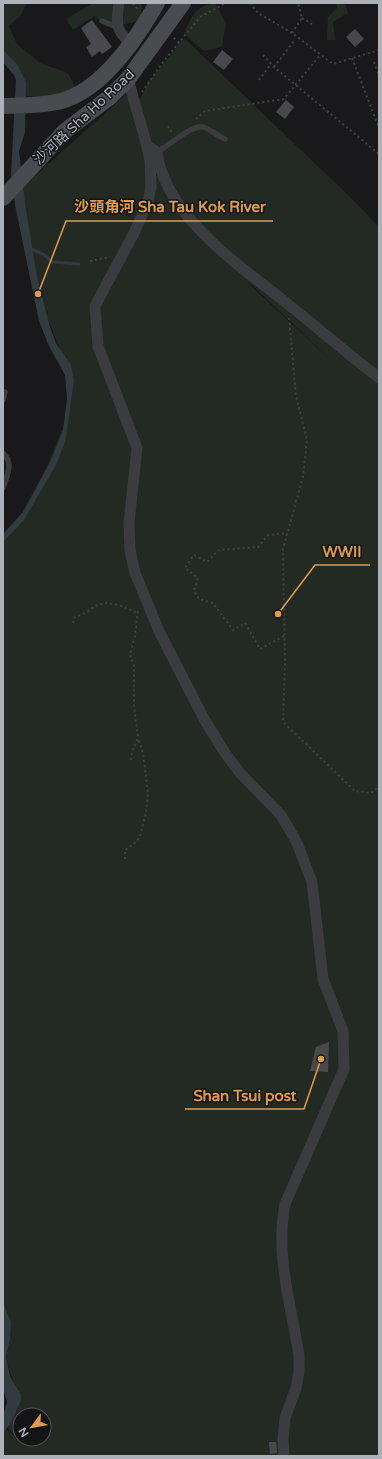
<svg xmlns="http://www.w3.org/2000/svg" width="382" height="1459" viewBox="0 0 382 1459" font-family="'Varela Round','Noto Sans SC',sans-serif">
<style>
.green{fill:#232a23;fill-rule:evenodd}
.water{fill:#323b3f}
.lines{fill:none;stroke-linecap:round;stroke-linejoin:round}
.stream{stroke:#323b3f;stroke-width:3}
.building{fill:#48494d}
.path{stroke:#404346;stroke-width:2;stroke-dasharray:2 3;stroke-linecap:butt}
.lane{stroke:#3a3c3f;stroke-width:5.5}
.street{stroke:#3a3c3f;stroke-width:11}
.secondary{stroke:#484b4f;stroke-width:16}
.labels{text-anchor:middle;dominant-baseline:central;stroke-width:3;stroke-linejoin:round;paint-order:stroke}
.street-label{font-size:14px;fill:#adb2b9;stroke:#141416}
.leader{fill:none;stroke:#e09c4b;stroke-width:1.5}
.callout-dot{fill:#e09c4b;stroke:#141416;stroke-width:1.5}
.callout-label{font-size:15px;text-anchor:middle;font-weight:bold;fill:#e09c4b;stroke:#141416;stroke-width:3;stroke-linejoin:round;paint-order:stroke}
</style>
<rect width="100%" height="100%" fill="#19191b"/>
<path class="green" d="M3 3H27L21 15 9 26 17 44 40 63 68 73 76 89 56 97 26 96 14 74 3 62Z
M93 3H142L141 20C119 26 114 29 94 16L73 30 66 19Z
M215 3 226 23 222 47 204 51 184 34C191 16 195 7 215 3Z
M336 3H345L348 13 333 22 335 40H327L328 17 337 8Z
M184 38 350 197 379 227V1456H3V1427L16 1437 7 1427 14 1383 9 1369 6 1354 10 1320 3 1303V535L19 519 22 526 20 516 47 467 68 415V368L47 317 48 310 46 313 42 314 18 195 27 183 131 90 137 106 147 84ZM249 283 253 286 335 364 249 284ZM20 1415H44V1439H20Z"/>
<path class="water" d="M3 50 17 64 26 82 25 132 19 151 25 203 37 277 50 327 56 343 71 365 74 381 65 442 56 465 24 520 3 542V534L24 511 51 460 63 430 67 399 65 375 49 346 39 321 15 205 11 175 16 80 14 75 3 62Z
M3 1302 11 1322 10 1339 6 1356 10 1376 21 1395V1400L11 1423 3 1433V1416L7 1402 3 1389Z"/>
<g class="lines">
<path class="stream" d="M29 248 43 254 53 262 79 264"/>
</g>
<path class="building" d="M92 20 112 47 102 54 100 51 92 57 86 47 91 44 81 28Z
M355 29 364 39 355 47 346 37Z
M222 50 233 59 224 70 213 62Z
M286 100 294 107 285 119 276 112Z
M329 1042 328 1072 310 1071 316 1047Z
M269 1442H276L277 1453 270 1454Z"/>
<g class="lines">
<path class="path" d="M133 3 138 10
M250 3 258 13 292 33 333 64 379 50
M302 18 312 24
M292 33 302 18 298 3
M174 38 180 43
M263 55 274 67 379 154
M352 58 379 128
M374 62 379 75
M274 67 294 41
M259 80 271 64
M142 92 163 62 200 17 226 3
M196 119 205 111 284 99 320 55
M168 126 172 133
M90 261 110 257
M289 318 296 396 307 440 303 477 283 549 285 665 283 722 355 791 371 793 379 787
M73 623 74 618C77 616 81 615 85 613 89 611 92 608 95 606 109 599 125 607 137 613
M284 636 260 649 245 623 233 630 213 603 199 599 194 591 198 578 185 568 194 555 207 562 219 550 258 547 268 535 287 533
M131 760 132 752 138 738 134 707V666L130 654 135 636 138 609
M125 859V850L137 841 140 836 146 813 148 794 143 753 138 738"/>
<path class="lane" d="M102 21 117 27
M157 152C168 147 192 124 203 127 211 130 218 136 225 139
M3 400 5 392
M3 453C14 463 7 475 3 488"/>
<path class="street" d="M119 3C116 22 115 31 131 43
M128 79 147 146 157 152C165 217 242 267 289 305 319 329 348 354 379 378
M147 146 150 160 151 187 148 202 134 233 95 306 98 346 137 448 129 523 130 550 135 573 159 631 204 719 225 753 240 773 281 815 297 843 312 882 323 979 343 1031 344 1069 285 1204C275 1254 291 1306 299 1355V1372L296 1388 285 1418 283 1440 284 1456"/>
<path class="secondary" d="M3 106C22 105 43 106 61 101 102 90 137 38 157 3
M3 198 65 131 110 97 128 79 183 3"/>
</g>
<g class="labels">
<g class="street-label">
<text transform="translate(84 117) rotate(-43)">沙河路 Sha Ho Road</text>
</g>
</g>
<path class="leader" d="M38 294L66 221H273M278 614L315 565H370M321 1059L304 1109H185"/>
<g class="callout-dot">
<circle cx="38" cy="294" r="4"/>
<circle cx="278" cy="614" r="4"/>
<circle cx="321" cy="1059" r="4"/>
</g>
<g class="callout-label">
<text x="170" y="212">沙頭角河 Sha Tau Kok River</text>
<text x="342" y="557">WWII</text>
<text x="245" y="1101">Shan Tsui post</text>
</g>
<rect width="382" height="1459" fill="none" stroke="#adb2b9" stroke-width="8"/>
<g transform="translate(32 1427) rotate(238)"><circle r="19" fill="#141416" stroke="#515357"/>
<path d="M0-3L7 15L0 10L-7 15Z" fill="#e09c4b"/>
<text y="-6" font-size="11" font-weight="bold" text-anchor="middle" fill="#adb2b9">N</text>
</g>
</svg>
